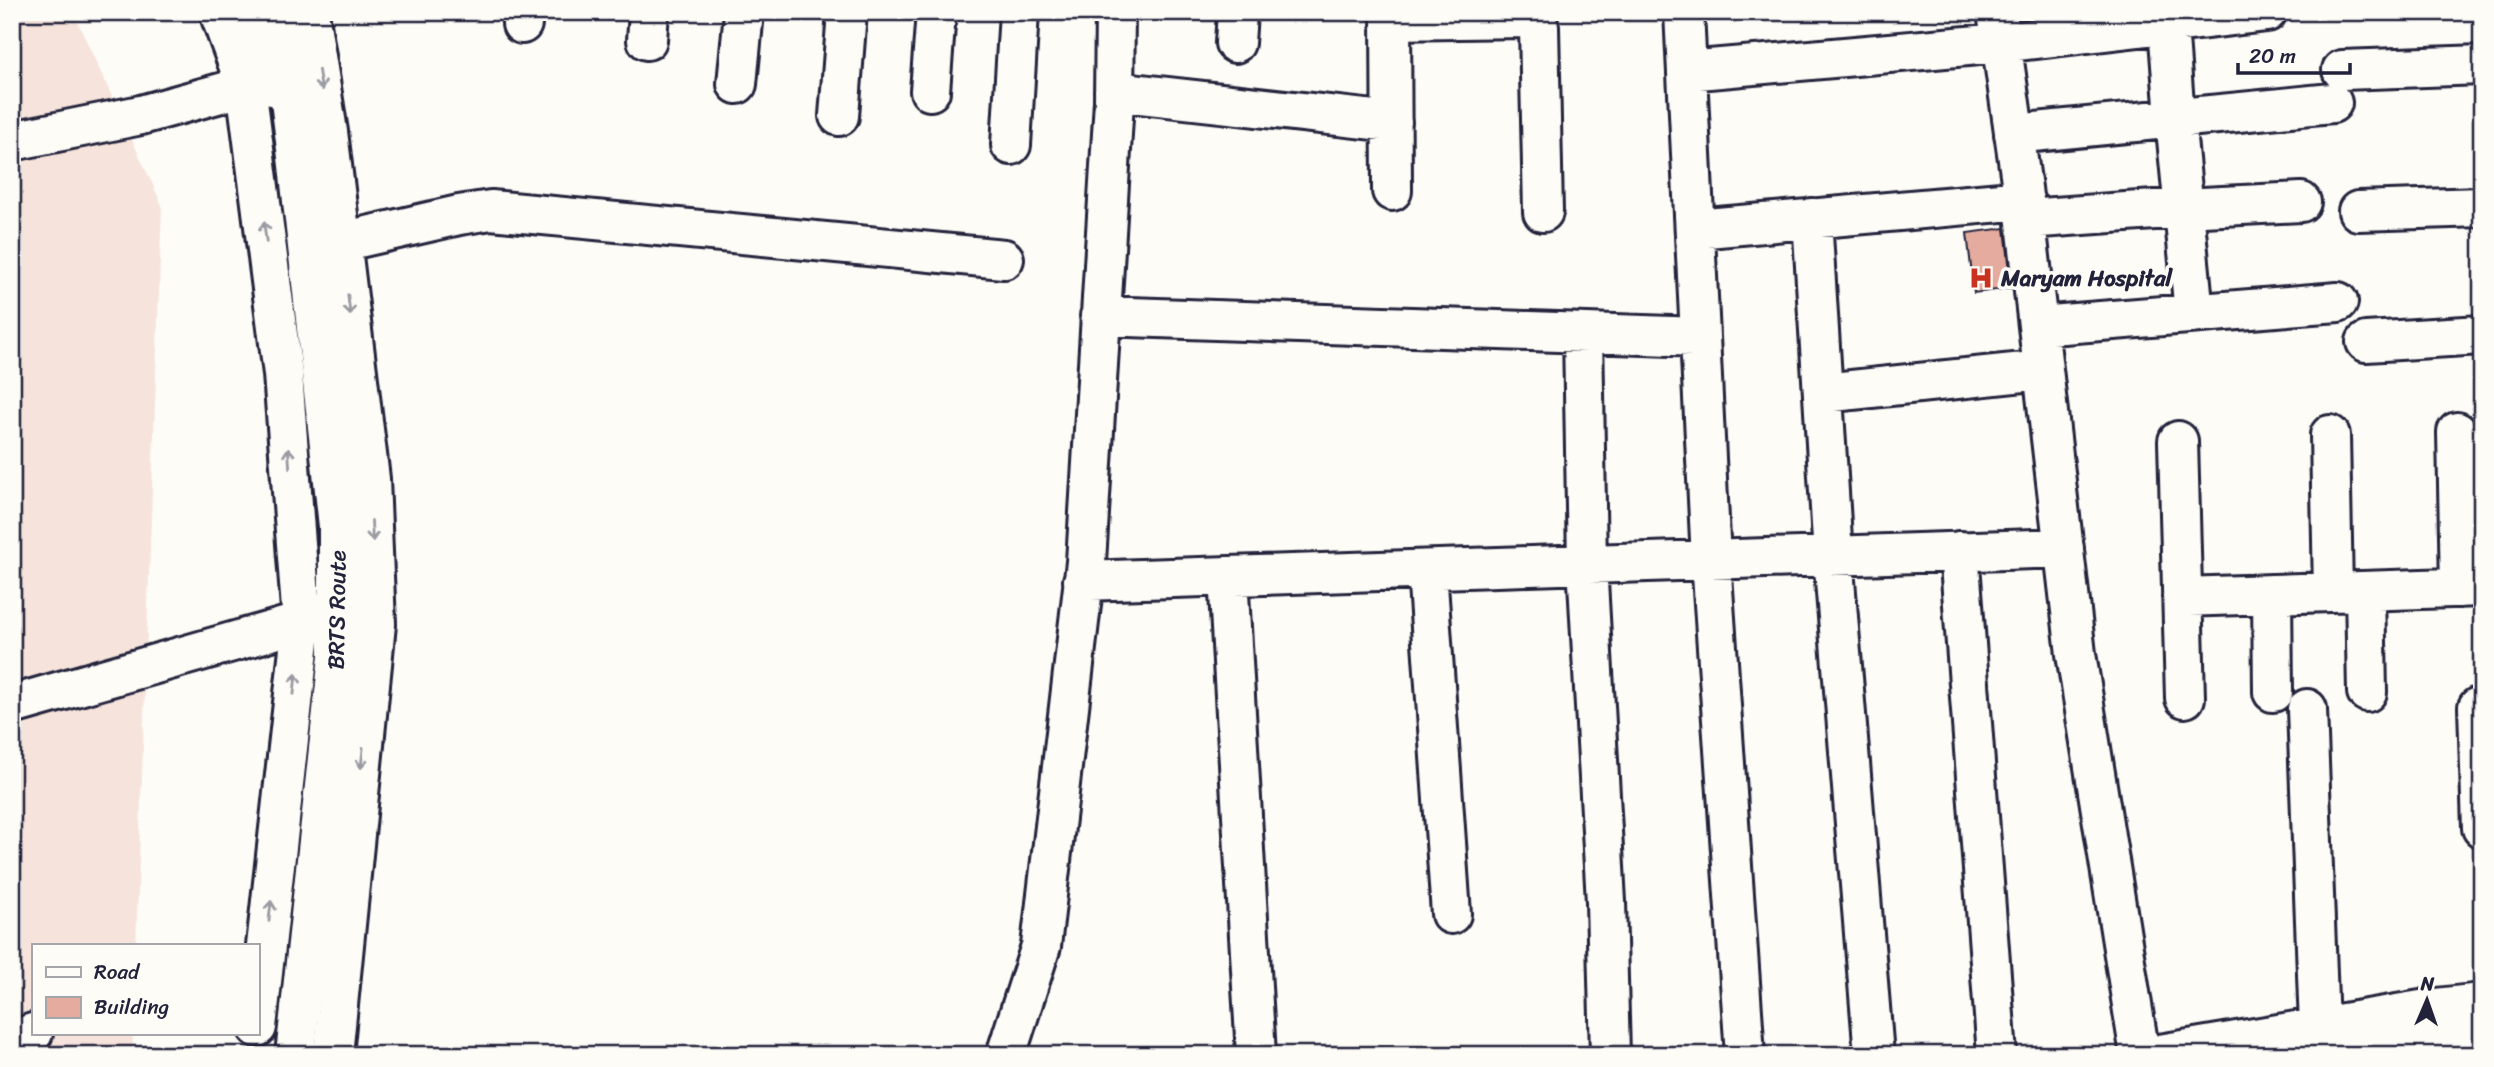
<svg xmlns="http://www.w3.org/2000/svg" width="2494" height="1067" viewBox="0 0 2494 1067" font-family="Sriracha,sans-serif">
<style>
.built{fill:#f6e4dc}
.building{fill:#e4ab9e;stroke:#22223b;stroke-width:2}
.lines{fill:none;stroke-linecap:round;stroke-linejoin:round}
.minor-casing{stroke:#22223b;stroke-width:44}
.major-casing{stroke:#22223b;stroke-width:44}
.minor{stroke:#fdfcf7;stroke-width:38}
.major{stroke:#fdfcf7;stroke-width:38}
.oneway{stroke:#9a9aa2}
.labels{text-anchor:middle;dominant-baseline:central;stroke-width:7;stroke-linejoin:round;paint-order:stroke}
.poi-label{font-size:23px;font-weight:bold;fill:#22223b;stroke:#fdfcf7;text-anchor:start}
.street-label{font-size:23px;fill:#22223b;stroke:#fdfcf7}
</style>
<rect width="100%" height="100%" fill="#fdfcf7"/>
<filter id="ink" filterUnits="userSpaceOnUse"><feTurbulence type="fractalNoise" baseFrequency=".0143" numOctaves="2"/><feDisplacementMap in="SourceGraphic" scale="14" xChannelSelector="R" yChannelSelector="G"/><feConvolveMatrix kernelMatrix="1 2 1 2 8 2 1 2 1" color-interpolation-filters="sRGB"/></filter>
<g filter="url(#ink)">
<path class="built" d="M12 12H73L162 205 136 946H33V1034H133L132 1055H12Z"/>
<path class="building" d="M2005 228 2012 288 1974 293 1967 233Z"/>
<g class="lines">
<g class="minor-casing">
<path id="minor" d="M246 12 272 86
M279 12 298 165 338 526V656L295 1055
M1391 12 1392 191
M1684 12 1711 560 1745 1055
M1997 12 2022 188 2076 654 2140 1055
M2167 12 2175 118 2194 313
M1391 20 1525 18 1534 21 1539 27 1543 212
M522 24 523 12
M647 40 649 12
M1235 43 1237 12
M2342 70 2482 65
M1687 71 2001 43 2267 12
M737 84 744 12
M930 91 936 12
M1114 91 1392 122
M839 116 847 12
M2014 134 2332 103
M12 141 141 115 246 86
M1011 145 1019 12
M2358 211 2482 207
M1812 218 1833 556 1874 1055
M2026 219 2183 208 2301 202
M1695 229 2024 200
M341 242 459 215 491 210 1004 259
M1100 316 1700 337
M2038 326 2338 302
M1583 333 1587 564 1606 902 1610 1055
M2366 342 2482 335
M1823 393 2043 370
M2457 432 2460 588
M2330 435 2333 592
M2178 441 2185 698
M1959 551 1997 1055
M1427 570 1451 914
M1228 576 1256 1055
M1083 581 2064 548
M2365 591 2367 692
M2272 594 2273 692
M2182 597 2482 587
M12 705 302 622
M2478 707 2482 828
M2307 709 2319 1027
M12 1041 33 1033
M2334 1046 2482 1035
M1006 1055 1041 946 1086 562 1114 101 1115 12
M2154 1055 2427 1009 2482 1003"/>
</g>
<g class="major-casing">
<path id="major" d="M219 12 246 86 283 374 302 622 257 1027
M309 12 328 132 370 479 376 624 333 1055"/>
</g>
<use href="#minor" class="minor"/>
<use href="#major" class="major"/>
</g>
<defs><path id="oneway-shaft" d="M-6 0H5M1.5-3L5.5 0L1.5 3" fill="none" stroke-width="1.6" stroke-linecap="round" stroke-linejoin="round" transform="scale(1.75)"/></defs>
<g class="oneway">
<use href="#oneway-shaft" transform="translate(320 80) rotate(81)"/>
<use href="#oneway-shaft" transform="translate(265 232) rotate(-97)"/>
<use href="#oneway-shaft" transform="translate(349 305) rotate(83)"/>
<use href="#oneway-shaft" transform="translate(289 458) rotate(-94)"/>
<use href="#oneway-shaft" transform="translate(372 531) rotate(87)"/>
<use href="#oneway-shaft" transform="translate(295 684) rotate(-84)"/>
<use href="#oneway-shaft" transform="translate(362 758) rotate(96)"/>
<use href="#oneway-shaft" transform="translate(270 911) rotate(-84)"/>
</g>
</g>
<defs>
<g id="hospital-bare" transform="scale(1.89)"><path d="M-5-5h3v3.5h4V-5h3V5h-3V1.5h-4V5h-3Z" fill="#c8321e" stroke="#fdfcf7" stroke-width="2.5" paint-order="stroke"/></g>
</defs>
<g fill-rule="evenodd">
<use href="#hospital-bare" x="1981" y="278"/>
</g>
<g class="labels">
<g class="poi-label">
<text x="2001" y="278">Maryam Hospital</text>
</g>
<g class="street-label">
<text transform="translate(337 610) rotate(-89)">BRTS Route</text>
</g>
</g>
<rect width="2494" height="1067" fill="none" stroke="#fdfcf7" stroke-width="42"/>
<rect x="21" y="21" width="2452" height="1025" fill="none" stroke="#22223b" stroke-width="2.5" filter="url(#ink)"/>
<rect x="32" y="944" width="228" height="91" fill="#fdfcf7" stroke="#a5a5ac" stroke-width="2"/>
<rect x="46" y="967" width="35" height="10" fill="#fdfcf7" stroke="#a5a5ac" stroke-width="2"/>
<text x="94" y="979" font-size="21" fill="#22223b">Road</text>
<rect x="46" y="997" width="35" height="21" fill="#e4ab9e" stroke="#a5a5ac" stroke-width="2"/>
<text x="94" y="1014" font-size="21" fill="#22223b">Building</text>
<g transform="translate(2427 1000) rotate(2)" stroke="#fdfcf7" stroke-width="5" paint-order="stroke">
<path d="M0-5L12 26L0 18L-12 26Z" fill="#22223b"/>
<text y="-10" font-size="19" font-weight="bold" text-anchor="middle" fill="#22223b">N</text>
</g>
<path d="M2238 63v10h112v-10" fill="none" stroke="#22223b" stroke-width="3.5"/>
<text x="2249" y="63" font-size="21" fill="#22223b" stroke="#fdfcf7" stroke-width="5" paint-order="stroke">20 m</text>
</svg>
